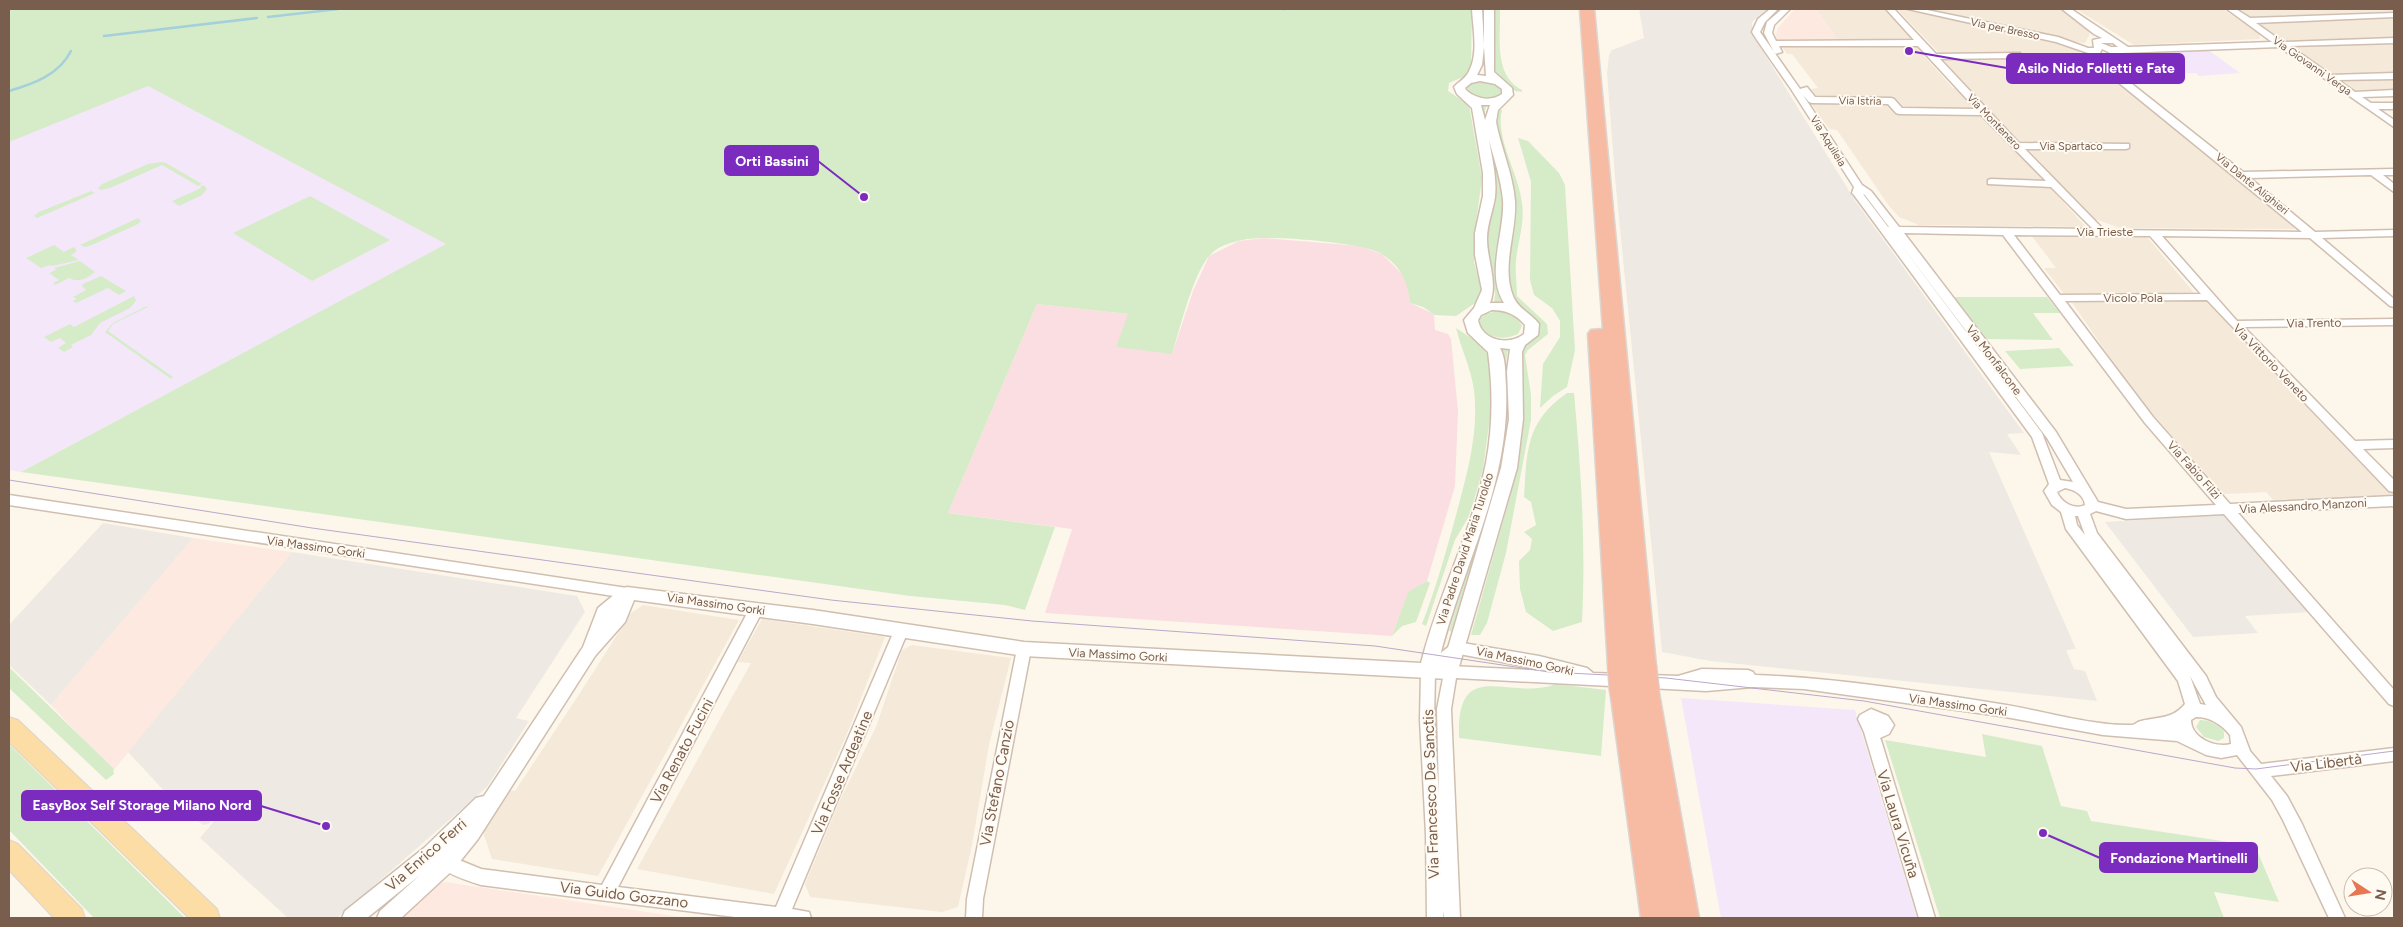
<svg xmlns="http://www.w3.org/2000/svg" width="2403" height="927" viewBox="0 0 2403 927" font-family="Figtree,sans-serif">
<style>
.residential{fill:#f5e9d9}
.commercial{fill:#fde9df}
.industrial{fill:#efe9e4}
.education{fill:#f4e7fa}
.medical{fill:#fbdee1}
.green{fill:#d6ecc9}
.lines{fill:none;stroke-linecap:round;stroke-linejoin:round}
.stream{stroke:#a5d0da;stroke-width:2.5}
.minor-casing{stroke:#d0bfb0;stroke-width:3}
.tertiary-casing{stroke:#d0bfb0;stroke-width:3}
.primary-casing{stroke:#dcd5d1;stroke-width:2}
.motorway-casing{stroke:#dcd5d1;stroke-width:3}
.minor{fill:#fff;fill-rule:evenodd}
.tertiary{fill:#fff;fill-rule:evenodd}
.primary{fill:#fbdda5;fill-rule:evenodd}
.motorway{fill:#f7bba3;fill-rule:evenodd}
.tram{stroke:#baa8c9;stroke-width:1}
.motorway-bridge-casing{stroke:#dcd5d1;stroke-width:29;stroke-linecap:butt}
.motorway-bridge{stroke:#f7bba3;stroke-width:27}
.labels{text-anchor:middle;dominant-baseline:central;stroke-width:4;stroke-linejoin:round;paint-order:stroke}
.far-street-label{font-size:11px;fill:#795e4d;stroke:#fffaf2}
.street-label{font-size:12px;fill:#795e4d;stroke:#fffaf2}
.near-street-label{font-size:15px;fill:#795e4d;stroke:#fffaf2}
.leader{fill:none;stroke:#7b2cbf;stroke-width:2}
.callout-dot{fill:#7b2cbf;stroke:#fffaf2;stroke-width:2}
.callout{fill:#7b2cbf;stroke:#7b2cbf;stroke-width:2}
.callout-label{font-size:14px;text-anchor:middle;font-weight:bold;fill:#fff}
</style>
<rect width="100%" height="100%" fill="#fdf7eb"/>
<path class="residential" d="M1816 9H1887L1915 42H1839Z
M1903 9 2063 44 2077 50 2095 66 2295 224 2294 229 2120 228 2092 218 2028 149 2129 148 2022 144 1944 62 1946 59 2022 57 2018 53H1939L1898 10Z
M1920 9H2062L2086 27 2090 34 2085 43 2074 42Z
M2076 9H2223L2259 34 2260 39 2134 45Z
M2239 9H2394V13L2253 19Z
M2394 17V38L2287 43 2257 22Z
M2394 42V73L2333 75 2290 45Z
M1780 44 1920 45 1929 55 1924 56 1953 88H1960L1979 110 1902 109 1895 100 1817 99 1811 89 1818 88 1792 54H1787Z
M2394 77V90L2356 91 2338 79Z
M1810 102 1890 103 1899 113 1982 114 2086 227 1919 225 1899 217 1889 206 1837 130 1829 129Z
M2031 235 2147 237 2196 295 2064 294 2044 268H2056Z
M2071 301H2206L2394 492V495L2274 501 2266 492 2224 494 2135 394Z
M643 605 739 620 598 876 492 859 483 832 510 790 515 791 578 696 631 613Z
M762 619 885 637 846 736 774 894 637 869 751 663 738 662Z
M912 645 1011 658 989 745 972 845 958 907 942 912 810 897 805 884 839 802 876 727 902 650Z"/>
<path class="commercial" d="M1795 9H1816L1839 42 1777 41 1776 34 1778 28Z
M193 538 292 552 113 771 51 705Z
M445 882 687 918H394L428 888Z"/>
<path class="industrial" d="M1639 9H1767L1752 22 1753 35 1856 202 2024 433 2007 434 2021 455 1989 452 2076 649 2066 650 2074 669 2085 671 2097 701 1710 661 1662 652 1615 178 1607 73 1609 55 1612 50 1644 38Z
M2223 515 2281 578 2310 612 2245 616 2258 633 2193 637 2105 522Z
M103 523 193 538 51 705 9 665V625Z
M292 552 577 596 585 612 516 718 529 721 487 787 337 918H288L200 838 214 821 212 818 209 824 203 825 180 808 128 752Z"/>
<path class="education" d="M2207 49 2240 73 2199 76 2196 73 2179 74 2151 52Z
M147 85 447 244 21 472 9 470V141Z
M1681 698 1855 710 1917 918H1721Z"/>
<path class="medical" d="M1264 238 1360 246 1382 254 1403 275 1409 288 1410 303 1434 314 1435 330 1448 334 1451 339 1458 411 1455 486 1427 581 1408 593 1392 636 1045 613 1072 529 948 513 1037 304 1128 314 1172 354 1193 291 1209 256 1239 241Z"/>
<path class="green" d="M9 9H1472L1471 68 1468 75 1449 83 1448 91 1469 105 1482 178 1474 239V262L1482 291 1478 301 1456 316 1435 315 1423 307 1410 303C1408 281 1400 265 1380 253 1363 243 1286 237 1264 238 1247 238 1222 242 1210 255 1193 273 1180 329 1172 354L1116 347 1128 314 1037 304 948 513 1055 527 1025 610 1005 605 910 596 21 472 446 244 148 86 9 142Z
M1492 9H1500C1501 37 1493 75 1522 90V92L1515 91 1495 74Z
M1485 81 1499 87 1502 92C1493 102 1474 100 1467 89L1470 84Z
M1480 103 1487 104C1477 127 1505 176 1505 201 1505 223 1488 289 1505 303L1494 302 1495 294 1488 264 1482 109Z
M1496 109 1502 110C1495 138 1519 174 1522 203 1525 223 1518 241 1516 261 1515 272 1517 284 1517 296L1547 324 1548 334 1528 350 1525 355 1531 395V420L1506 553 1487 623 1480 635H1471L1511 493 1517 461 1518 358 1523 346 1532 341 1536 334 1534 319 1510 296 1507 273 1510 239 1495 121Z
M1518 138 1528 141 1559 173 1565 185 1575 350 1567 387 1553 396 1540 408 1543 364 1560 337V321L1552 308 1534 295 1530 280 1531 182Z
M161 162 166 163 202 184 198 186 162 165 110 188 101 190 98 188 102 184 148 164Z
M204 185 207 189 202 195 179 206 172 201 201 188 200 187Z
M91 191 95 193 37 218 34 216 39 212Z
M310 196 390 240 312 281 233 233Z
M138 218 141 221 138 224 92 245 85 247 80 245Z
M54 245 64 252 74 247 77 251 71 255 79 260 52 266 50 265 41 268 26 258Z
M80 261 95 272C87 279 78 283 69 278L55 285 53 283 59 280 49 273 56 270 54 268Z
M101 276 126 291 119 295 108 288 76 303 73 301 77 299 73 297 86 290 82 286 83 284Z
M134 296 136 301 130 308 100 323 91 335 71 345 73 347 64 352 58 348 66 343 60 338 51 342 44 337 70 324 74 327Z
M1954 297H2047L2060 313H2033L2053 340 1987 339Z
M147 306 148 307 113 324 108 331 173 377 171 379 105 332 113 323Z
M1498 311C1509 313 1518 315 1522 326L1518 334C1505 340 1491 339 1480 328V319L1485 314Z
M1456 328 1479 343 1488 355 1491 410 1483 469 1472 507 1468 518 1455 540 1426 626 1422 624C1436 588 1446 552 1456 515 1467 474 1479 433 1474 390 1471 368 1461 349 1456 328Z
M1497 347 1509 348C1503 362 1509 379 1509 394 1509 417 1506 439 1503 461L1454 632 1449 631 1490 497Z
M2059 348 2074 366 2020 369 2005 351Z
M1567 393H1574C1581 469 1586 545 1582 622L1553 631 1526 612 1520 589 1519 561 1530 550 1532 539 1524 532 1536 525 1531 502 1524 497C1527 452 1525 422 1567 393Z
M1427 581 1430 583 1416 622 1402 626 1392 636 1408 592Z
M9 667 113 768 114 774 106 780 9 688Z
M1556 684 1606 690 1601 756 1459 738C1456 654 1509 702 1556 684Z
M2200 720C2210 720 2218 724 2224 732V738L2218 741 2204 737 2196 727Z
M1982 734 2042 746 2061 806 2087 811 2091 821 2255 846 2279 902 2214 892 2224 918H1940L1885 740 1986 757Z
M9 744 185 918H94L9 830Z"/>
<g class="lines">
<path class="stream" d="M1283 9H1286
M268 17 338 9
M104 36 257 18
M9 91C33 84 59 75 71 51"/>
<g class="minor-casing">
<path id="minor" d="M1770 9H1778L1765 22 1760 32 1800 89 1807 87 1815 97 1891 98 1894 99 1902 108 1976 109 1918 46H1779L1782 52 1775 54 1764 33 1767 22 1782 9H1790L1774 25 1772 33 1776 41 1914 40 1886 9H1894L1936 54 2020 53 2021 55 2017 58 1940 59 2019 143 2129 144V148L2126 149H2025L2104 230 2302 232 2097 65 2091 54 2056 42 1908 9H1922L2058 37 2088 48H2094L2093 40 2102 38 2094 34 2062 9H2071L2128 47 2272 42 2227 9H2236L2250 18 2394 13V17L2256 23 2283 42 2394 38V43L2290 46 2331 75 2394 73V79L2338 80 2355 92 2394 90V96L2362 97 2371 103H2394V109H2378L2394 120V127L2279 47 2121 53H2110L2102 49 2099 55 2103 61 2243 172 2394 169V175H2383L2394 184V192L2371 175 2250 178 2315 232 2394 230V236L2322 238 2394 299V307L2390 306 2310 238 2162 236 2237 321 2394 319V325L2244 327 2355 441 2394 440V448L2363 449 2394 480V492L2389 491 2207 300 2065 301 2153 417 2230 504 2394 496V506L2238 513 2394 690V706L2389 704 2224 514 2126 519 2096 511 2090 514 2097 533 2206 676 2216 697 2241 727 2250 751 2261 764 2394 748V761L2271 776 2287 796 2302 824 2345 918H2329L2283 820 2272 800 2237 755 2221 758 2206 755 2177 741 2103 735 2000 716 1804 689 1753 687 1706 691 1456 678 1451 709 1460 918H1444L1443 911V918H1427L1426 834 1420 720 1421 671 1423 667 1452 644 1457 642 1539 656 1587 668 1593 673 1678 676 1702 669 1748 670 1753 672 1755 675C1836 678 1919 691 2000 704 2040 710 2092 726 2131 725 2136 725 2136 722 2141 721 2158 717 2173 719 2185 704L2178 681 2066 529 2061 512 2052 505 2044 491 2049 484 2032 437 1854 195 1852 193 1854 187 1791 89 1757 40 1752 32 1758 19ZM2101 43H2113L2118 47H2111ZM1803 95 1809 102 1812 103 1888 104 1896 113 1899 114 1981 115 2046 181 1991 179 1988 180V184L2051 187 2093 229 1899 227 1871 191 1862 185ZM1863 194 1865 195 1889 227H1888ZM1892 233 2047 438 2073 482 2060 480 2042 433ZM1904 233 2003 235 2145 423 2216 505 2126 509 2098 502 2056 432ZM2014 235 2150 236 2201 294 2060 295ZM2065 488C2075 490 2084 495 2085 505 2074 510 2062 503 2057 492ZM2075 516H2078L2085 535 2077 525ZM1459 654 1550 671 1450 666 1445 668 1437 709 1439 795 1434 720 1435 673ZM2190 676 2206 705 2200 704ZM2196 717C2210 717 2221 724 2230 735L2231 744C2215 748 2191 738 2191 720Z
M9 495 627 588 632 589 634 593 632 597 627 598 9 505Z
M756 605 761 606 763 610 618 887 776 907 894 631 896 627 901 625 906 627 908 631 792 909 809 912 811 918H743L481 885C468 881 439 872 434 860L436 855 442 853 481 869 602 885 751 606Z
M1024 643 1029 645 1031 649 983 899 982 918H966L967 899 1017 649 1019 645Z
M1871 709 1888 716 1894 725 1889 734 1880 738 1881 740 1935 918H1919L1864 732 1858 719 1860 715Z"/>
</g>
<g class="tertiary-casing">
<path id="tertiary" d="M1472 9H1482L1484 45V9H1494V72L1512 88 1513 95 1498 110 1496 122C1501 148 1513 174 1515 201 1517 232 1501 266 1513 296 1518 309 1531 313 1539 324L1538 335 1525 345 1522 352 1523 419 1517 468 1456 677 1450 679 1428 678 1024 656 813 624 634 600 625 622 595 656 478 839 454 869 401 918H377L380 911 420 875 367 918H342L345 911 424 848 476 798 484 796 583 647 598 608 621 589 627 587 813 610 1024 642 1421 663C1438 595 1472 532 1486 463 1493 426 1493 389 1488 352L1468 333 1464 320 1474 308 1482 290 1475 255V233L1483 196V173L1472 108 1457 94 1454 87C1458 82 1465 79 1468 73 1479 55 1473 29 1472 9ZM1484 47 1486 76 1477 75 1482 65ZM1480 81 1495 84 1502 89V94C1491 102 1476 99 1466 90L1465 88 1471 83ZM1481 105H1490L1485 120ZM1489 140C1494 159 1501 179 1503 200 1505 233 1485 273 1504 303H1490C1498 282 1487 260 1487 239 1487 224 1493 211 1495 197 1497 178 1492 158 1489 140ZM1492 310C1505 310 1516 314 1525 325L1524 334C1509 346 1482 341 1478 320L1481 315ZM1500 348 1510 349 1507 371 1509 419 1501 468 1443 665 1438 664C1460 570 1511 485 1506 386 1505 374 1506 358 1500 348Z"/>
</g>
<g class="primary-casing">
<path id="primary" d="M9 717 18 720 217 909 220 918H189L9 742Z
M9 840 18 844 82 909 85 918H54L9 870Z"/>
</g>
<g class="motorway-casing">
<path id="motorway" d="M1580 9H1594L1656 667 1652 674 1643 677 1634 674 1631 670 1621 675 1612 672 1608 665 1588 334 1591 330 1603 329Z
M1623 679 1632 682 1635 688 1637 685 1646 682 1655 685 1659 693 1699 918H1641L1610 690 1614 682Z"/>
</g>
<use href="#minor" class="minor"/>
<use href="#tertiary" class="tertiary"/>
<use href="#primary" class="primary"/>
<use href="#motorway" class="motorway"/>
<path class="tram" d="M9 480 312 528 831 600 1032 621 1375 646 1549 672 1666 678 1864 701 2235 768 2256 769 2394 751"/>
<g class="motorway-bridge-casing">
<path id="motorway-bridge" d="M1621 665 1623 690
M1643 667 1646 693"/>
</g>
<use href="#motorway-bridge" class="motorway-bridge"/>
</g>
<g class="labels">
<g class="far-street-label">
<text transform="translate(2005 29) rotate(12)">Via per Bresso</text>
<text transform="translate(2312 66) rotate(35)">Via Giovanni Verga</text>
<text transform="translate(1860 101) rotate(1)">Via Istria</text>
<text transform="translate(1994 122) rotate(46)">Via Montenero</text>
<text transform="translate(1828 141) rotate(58)">Via Aquileia</text>
<text x="2071" y="146">Via Spartaco</text>
<text transform="translate(2252 184) rotate(39)">Via Dante Alighieri</text>
</g>
<g class="street-label">
<text x="2105" y="232">Via Trieste</text>
<text x="2133" y="298">Vicolo Pola</text>
<text transform="translate(2314 323) rotate(-1)">Via Trento</text>
<text transform="translate(1994 360) rotate(53)">Via Monfalcone</text>
<text transform="translate(2271 363) rotate(46)">Via Vittorio Veneto</text>
<text transform="translate(2194 470) rotate(48)">Via Fabio Filzi</text>
<text transform="translate(2303 506) rotate(-3)">Via Alessandro Manzoni</text>
<text transform="translate(316 547) rotate(8)">Via Massimo Gorki</text>
<text transform="translate(1465 549) rotate(-72)">Via Padre David Maria Turoldo</text>
<text transform="translate(716 604) rotate(8)">Via Massimo Gorki</text>
<text transform="translate(1118 655) rotate(3)">Via Massimo Gorki</text>
<text transform="translate(1525 661) rotate(12)">Via Massimo Gorki</text>
<text transform="translate(1958 705) rotate(8)">Via Massimo Gorki</text>
</g>
<g class="near-street-label">
<text transform="translate(682 751) rotate(-62)">Via Renato Fucini</text>
<text transform="translate(2326 763) rotate(-7)">Via Libertà</text>
<text transform="translate(842 773) rotate(-67)">Via Fosse Ardeatine</text>
<text transform="translate(997 783) rotate(-79)">Via Stefano Canzio</text>
<text transform="translate(1431 794) rotate(-92)">Via Francesco De Sanctis</text>
<text transform="translate(1898 824) rotate(73)">Via Laura Vicuña</text>
<text transform="translate(426 855) rotate(-41)">Via Enrico Ferri</text>
<text transform="translate(624 895) rotate(7)">Via Guido Gozzano</text>
</g>
</g>
<path class="leader" d="M1909 51L2007 68M864 197L818 161M326 826L261 806M2043 833L2100 858"/>
<g class="callout-dot">
<circle cx="1909" cy="51" r="5"/>
<circle cx="864" cy="197" r="5"/>
<circle cx="326" cy="826" r="5"/>
<circle cx="2043" cy="833" r="5"/>
</g>
<g class="callout">
<rect x="2007" y="54" width="177" height="29" rx="5"/>
<rect x="725" y="146" width="93" height="29" rx="5"/>
<rect x="22" y="791" width="239" height="29" rx="5"/>
<rect x="2100" y="843" width="157" height="29" rx="5"/>
</g>
<g class="callout-label">
<text x="2096" y="73">Asilo Nido Folletti e Fate</text>
<text x="772" y="166">Orti Bassini</text>
<text x="142" y="810">EasyBox Self Storage Milano Nord</text>
<text x="2179" y="863">Fondazione Martinelli</text>
</g>
<rect width="2403" height="927" fill="none" stroke="#795e4d" stroke-width="20"/>
<g transform="translate(2368 892) rotate(102)"><circle r="24" fill="#fffaf2" stroke="#c9bcb0"/>
<path d="M0-4L9 19L0 12L-9 19Z" fill="#e67751"/>
<text y="-8" font-size="14" font-weight="bold" text-anchor="middle" fill="#795e4d">N</text>
</g>
</svg>
